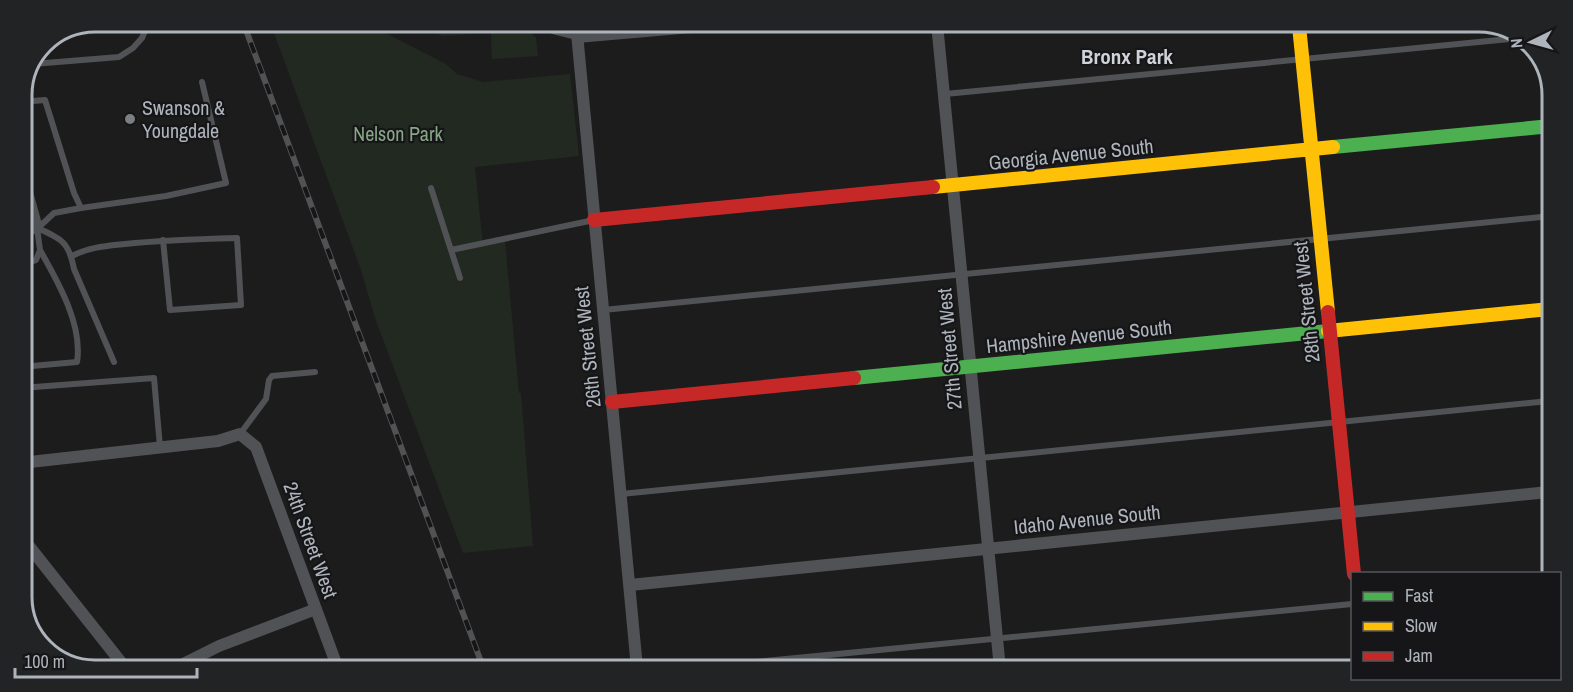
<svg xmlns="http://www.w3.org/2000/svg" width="1573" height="692" viewBox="0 0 1573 692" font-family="'Archivo Narrow',sans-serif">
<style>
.green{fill:#222921}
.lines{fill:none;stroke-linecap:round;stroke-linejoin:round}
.lane{stroke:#505255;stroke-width:6}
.street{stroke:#505255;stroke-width:12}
.fast{stroke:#4caf50;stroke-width:14}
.slow{stroke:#ffc107;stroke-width:14}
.jam{stroke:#c62828;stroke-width:14}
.rail-casing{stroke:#505253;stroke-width:6}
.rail{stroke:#161618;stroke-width:4;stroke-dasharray:11;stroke-linecap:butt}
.poi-dot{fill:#7b7f84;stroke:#161618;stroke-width:2}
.labels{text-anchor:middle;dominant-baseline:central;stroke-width:4.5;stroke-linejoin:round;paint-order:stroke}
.poi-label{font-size:20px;fill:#aeb4bc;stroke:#161618;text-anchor:start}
.park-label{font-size:20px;fill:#89a686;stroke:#161618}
.street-label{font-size:20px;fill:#aeb4bc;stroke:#161618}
.neighbourhood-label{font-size:21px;font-weight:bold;fill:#cfd2d8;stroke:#161618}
.rim{fill:none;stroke:#aeb4bc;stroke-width:3}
</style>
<rect width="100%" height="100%" fill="#1c1c1c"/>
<path class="green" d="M270 22H364L446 64 457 74 483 82 570 74 579 156 475 167 483 246 505 241 519 393H521L533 546 463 553 375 318 361 270Z
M410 22 469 23 472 34 443 36Z
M527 30 536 37 538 56 492 59 491 32Z"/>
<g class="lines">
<path class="lane" d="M545 23 553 31 577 37
M33 64 119 57 133 48 142 38 149 21
M945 94 1520 38
M21 102 45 100 74 193 81 208 166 196 226 183 202 82
M431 188 460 278
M37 228C62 239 69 242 74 269L114 362
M38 228 54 213 81 208
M451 250 594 220
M72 256C89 247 106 246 125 244 163 240 200 239 237 238L241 305 170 310 163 240
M21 266 36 260 40 250 37 228
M603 310 1551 216
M21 367 77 362C83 325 58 282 40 250
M21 388 154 378 160 447
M21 415 28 462
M240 434 266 399 269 380 272 376 315 372
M621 494 1549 401
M694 668 1352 604"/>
<path class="street" d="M576 23 637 668
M937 24 1000 669
M577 37 726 24
M21 171 37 228 21 229
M21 463 218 441 240 434 256 447 337 666
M21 536 124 666
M630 585 1548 492
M179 666 219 646 316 609"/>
<path class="fast" d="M1333 147 1551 126
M854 378 1328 331"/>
<path class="slow" d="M1299 26 1328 312
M933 187 1333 147
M1328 331 1550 309"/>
<path class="jam" d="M594 220 933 187
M1328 312 1354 574
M612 402 854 378"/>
<g class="rail-casing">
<path id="rail" d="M243 22 483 667"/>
</g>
<use href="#rail" class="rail"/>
</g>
<circle class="poi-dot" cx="130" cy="119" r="6"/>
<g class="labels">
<g class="poi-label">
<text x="142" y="107">Swanson &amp;<tspan x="142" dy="23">Youngdale</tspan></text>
</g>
<g class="park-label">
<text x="398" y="133">Nelson Park</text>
</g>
<g class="street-label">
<text transform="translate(1071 154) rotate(-6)">Georgia Avenue South</text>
<text transform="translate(1306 302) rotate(-96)">28th Street West</text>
<text transform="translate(1079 336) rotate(-6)">Hampshire Avenue South</text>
<text transform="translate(587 347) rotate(-96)">26th Street West</text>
<text transform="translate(949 349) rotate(-95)">27th Street West</text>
<text transform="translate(1087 519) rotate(-6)">Idaho Avenue South</text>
<text transform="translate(311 540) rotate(70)">24th Street West</text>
</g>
<g class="neighbourhood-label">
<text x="1127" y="56">Bronx Park</text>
</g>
</g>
<path d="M0 0H1573V692H0ZM95 32H1479A63 63 0 0 1 1542 95V597A63 63 0 0 1 1479 660H95A63 63 0 0 1 32 597V95A63 63 0 0 1 95 32Z" fill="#222325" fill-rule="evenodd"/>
<path class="rim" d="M95 32H1479A63 63 0 0 1 1542 95V597A63 63 0 0 1 1479 660H95A63 63 0 0 1 32 597V95A63 63 0 0 1 95 32Z"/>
<rect x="1351" y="572" width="210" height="108" fill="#161618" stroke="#53555a" stroke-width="1.5"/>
<rect x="1363" y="592" width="30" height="9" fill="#4caf50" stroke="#53555a" stroke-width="1.5"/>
<text x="1405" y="602" font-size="18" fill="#aeb4bc">Fast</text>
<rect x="1363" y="622" width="30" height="9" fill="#ffc107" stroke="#53555a" stroke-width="1.5"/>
<text x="1405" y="632" font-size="18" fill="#aeb4bc">Slow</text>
<rect x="1363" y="652" width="30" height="9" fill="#c62828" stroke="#53555a" stroke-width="1.5"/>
<text x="1405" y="662" font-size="18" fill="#aeb4bc">Jam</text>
<g transform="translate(1531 42) rotate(265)" stroke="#161618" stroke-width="4.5" paint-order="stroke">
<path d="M0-4.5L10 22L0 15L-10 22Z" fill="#aeb4bc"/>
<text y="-9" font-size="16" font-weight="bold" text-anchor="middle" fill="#aeb4bc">N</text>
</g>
<path d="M15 668v9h182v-9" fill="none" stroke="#aeb4bc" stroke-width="3"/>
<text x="24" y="668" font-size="18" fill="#aeb4bc" stroke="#161618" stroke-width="4.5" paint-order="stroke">100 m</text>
</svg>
